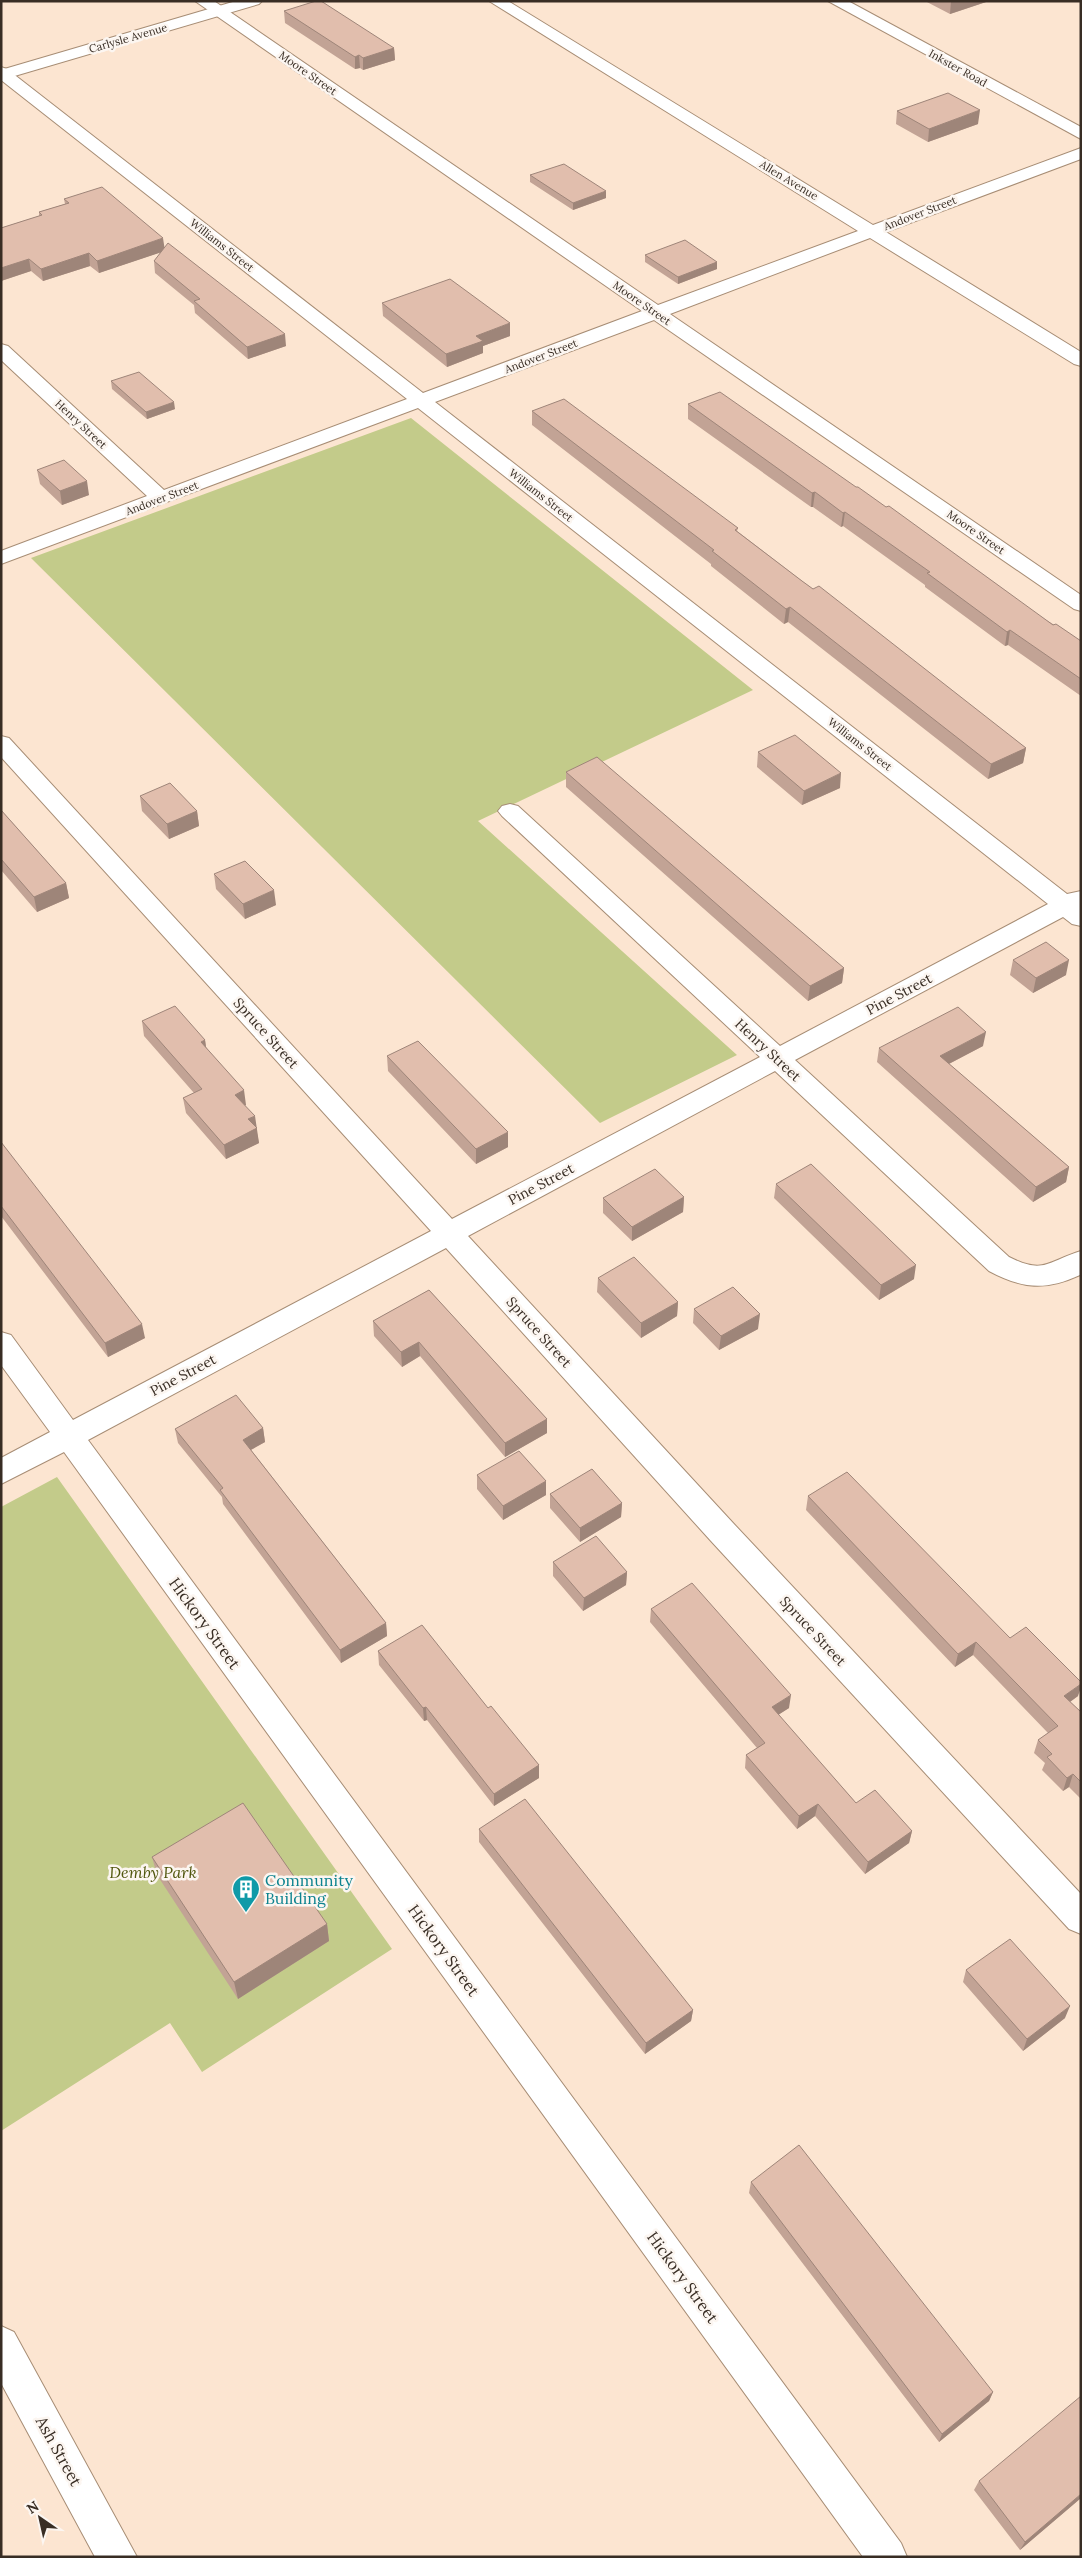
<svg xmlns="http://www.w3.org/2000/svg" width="1082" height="2558" viewBox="0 0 1082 2558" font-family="Lora,serif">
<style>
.green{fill:#c3cb8a}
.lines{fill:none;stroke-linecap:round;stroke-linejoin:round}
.minor-casing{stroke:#a78d75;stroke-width:2}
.tertiary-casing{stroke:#a78d75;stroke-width:2}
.secondary-casing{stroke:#a78d75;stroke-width:2}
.minor{fill:#fff;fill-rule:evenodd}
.tertiary{fill:#fff;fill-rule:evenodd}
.secondary{fill:#fff;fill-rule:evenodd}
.wall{fill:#c2a395}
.shaded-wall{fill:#9e8579}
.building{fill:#e1bead;stroke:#9e8579}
.labels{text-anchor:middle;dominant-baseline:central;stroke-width:5;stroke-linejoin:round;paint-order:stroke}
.far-street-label{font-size:11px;fill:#382d24;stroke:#fcf6f1}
.street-label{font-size:14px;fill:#382d24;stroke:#fcf6f1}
.near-street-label{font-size:16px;fill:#382d24;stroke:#fcf6f1}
.near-park-label{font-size:16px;font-style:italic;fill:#50560d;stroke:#fcf6f1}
.near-culture-label{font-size:16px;fill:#0d838f;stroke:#fcf6f1;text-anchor:start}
</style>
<rect width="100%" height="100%" fill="#fce5d1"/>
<path class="green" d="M411 418 753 690 478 821 737 1055 600 1123 31 558Z
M57 1477 392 1949 202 2072 170 2023 1 2131V1507Z"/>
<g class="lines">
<g class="minor-casing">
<path id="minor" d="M195 1H214L658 305 858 231 489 1H508L873 225 1081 148V159L886 232 1081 352V366L1074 364 870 238 670 314 1081 595V611L1074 609 654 320 435 402 1067 894 1081 891V926L1072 924 1063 917 795 1060 1009 1257C1044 1275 1048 1261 1081 1251L1080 1275C1045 1291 1023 1289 989 1271L775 1071 468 1236 733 1523 1081 1894V1934L1069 1929 711 1541 446 1248 88 1440 901 2543 907 2557H863L64 1452 1 1484V1458L50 1432 1 1365V1332L11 1335 73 1420 431 1231 1 757V736L9 738 452 1219 760 1057 502 816 498 811 502 806 510 804 518 806 780 1046 1048 904 418 408 1 564V551L147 496 1 360V344L8 346 164 490 407 399 1 80V67L7 69 423 393 642 311Z
M1 2326 14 2332 137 2557H95L1 2383Z"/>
</g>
<g class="tertiary-casing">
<path id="tertiary" d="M236 1H262L259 4 1 80V70Z"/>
</g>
<g class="secondary-casing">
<path id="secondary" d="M828 1H848L1081 127V139Z"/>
</g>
<use href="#minor" class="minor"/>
<use href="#tertiary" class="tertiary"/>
<use href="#secondary" class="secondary"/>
</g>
<path class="wall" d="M925 1H989L950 14Z
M284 11 394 48 395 60 363 70 360 68 355 69 285 23Z
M897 111 978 124 928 142 896 124Z
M530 175 606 198 573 210 530 182Z
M64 199 164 248 286 346 248 359 195 313 194 305 155 273 154 261 161 252 99 273 90 266 43 281 31 271 1 281V228L39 216V212L65 204Z
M645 255 717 262V269L678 284 645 262Z
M382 303 510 336 483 346V353L447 367 383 316Z
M111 381 175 409 147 419 112 389Z
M688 404 1081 641V696L1008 645 1005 646 925 587V585L843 526 841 527 813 507H811L688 419Z
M532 411 738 528 737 531 802 581 1026 748 1023 763 988 779 788 622 784 624 711 566V564L532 425Z
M37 470 89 495 62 505 40 484Z
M758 752 840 788 802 805 757 767Z
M566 772 844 968 842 983 808 1001 566 787Z
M140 796 197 811 199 826 169 839 142 811Z
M1 810 66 883 69 898 37 912 1 870Z
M214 874 276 905 245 919 216 889Z
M1013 960 1066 975 1033 993 1010 975Z
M142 1021 205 1040 206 1047 246 1105H245L256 1128 259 1143 226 1159 186 1113 183 1098 194 1093 144 1036Z
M983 1046 949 1064 1069 1167 1066 1182 1033 1202 877 1062 879 1048Z
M387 1056 508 1147 476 1164 388 1071Z
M1 1142 145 1338 108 1357 1 1216Z
M776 1184 914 1279 879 1300 774 1198Z
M684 1197 683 1212 632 1241 603 1213V1198Z
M598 1278 678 1302 677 1316 641 1338 597 1292Z
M429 1290 547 1419V1433L505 1457 420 1356 402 1367 374 1336 373 1321Z
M694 1309 758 1329 719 1350 693 1323Z
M263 1428 265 1442 251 1450 386 1623 387 1636 341 1663 223 1504 222 1497 178 1443 175 1429Z
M477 1475 546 1495 503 1520 477 1489Z
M550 1494 622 1503 621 1517 580 1542 550 1508Z
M808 1496 1010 1638 1078 1696 1070 1702 1081 1712V1799L1069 1787 1063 1791 1042 1770 1045 1763 1034 1753 1038 1740 1048 1733 973 1655 955 1667 806 1510Z
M553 1562 627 1572 626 1585 583 1611 553 1576Z
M651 1609 789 1708 778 1715 856 1803 912 1831 909 1843 865 1874 815 1816 797 1829 745 1768 746 1755 757 1748 650 1622Z
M378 1651 488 1708 539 1765V1778L494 1806 427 1720 424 1721 379 1665Z
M479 1829 693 2010 691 2021 645 2054 479 1842Z
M152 1857 327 1924 329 1941 238 1999 157 1875Z
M966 1970 1065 2018 1023 2051 963 1982Z
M751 2182 993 2392 989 2401 939 2442 749 2193Z
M979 2481 1081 2498 1020 2550 974 2490Z"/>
<path class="shaded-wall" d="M951 1H989L950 14Z
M394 48 395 60 363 70V58Z
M359 55 360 68 355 69V57Z
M980 110 978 124 928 142 929 129Z
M606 191V198L573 210V203Z
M163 238 165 251 99 273 97 261Z
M89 253 90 266 43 281 41 269Z
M29 259 31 271 1 281V268Z
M717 262V269L678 284V277Z
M510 323V336L483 346V353L447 367 446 354 476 336Z
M285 334 286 346 248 359 247 347Z
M174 402 175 409 147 419 146 412Z
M87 481 89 495 62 505 60 491Z
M815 492 813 507H811L812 493Z
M845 512 843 526 841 527 843 513Z
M790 607 788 622 784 624 786 609Z
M1010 630 1008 645 1005 646 1007 632Z
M1026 748 1023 763 988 779 991 764Z
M841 773 840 788 802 805 804 791Z
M197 811 199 826 169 839 167 824Z
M66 883 69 898 37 912 34 897Z
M274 890 276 905 245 919 243 904Z
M1069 960 1066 975 1033 993 1036 978Z
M844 968 842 983 808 1001 810 986Z
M986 1032 983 1046 937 1070 940 1056Z
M205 1040 207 1054 201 1042Z
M244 1090 246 1105 237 1109 235 1095Z
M255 1116 259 1143 226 1159 224 1145 248 1119Z
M508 1132V1147L476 1164V1149Z
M1069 1167 1066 1182 1033 1202 1036 1187Z
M684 1197 683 1212 632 1241V1227Z
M916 1265 914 1279 879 1300 881 1285Z
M678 1302 677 1316 641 1338V1323Z
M760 1314 758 1329 719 1350 721 1336Z
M142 1324 145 1338 108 1357 105 1343Z
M419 1342 420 1356 402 1367 401 1352Z
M547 1419V1433L505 1457V1443Z
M263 1428 265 1442 245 1453 243 1440Z
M546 1481V1495L503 1520V1506Z
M622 1503 621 1517 580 1542V1528Z
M627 1572 626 1585 583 1611 584 1598Z
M386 1623 387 1636 341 1663 340 1650Z
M976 1642 973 1655 955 1667 958 1654Z
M1081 1684V1687L1078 1696 1060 1709 1064 1696Z
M791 1695 789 1708 770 1720 772 1707Z
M426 1707 427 1720 424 1721 423 1708Z
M539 1765V1778L494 1806V1794Z
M1073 1774 1069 1787 1063 1791 1067 1778Z
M818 1804 815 1816 797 1829 799 1816Z
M912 1831 909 1843 865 1874 868 1862Z
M327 1924 329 1941 238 1999 234 1982Z
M1070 2006 1065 2018 1023 2051 1027 2039Z
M693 2010 691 2021 645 2054 646 2043Z
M993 2392 989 2401 939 2442 942 2434Z
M1081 2494V2498L1020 2550 1025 2542Z"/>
<path class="building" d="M316 1H321L394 48 363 58 359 55 355 57 284 11Z
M948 93 980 110 929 129 897 111Z
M564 164 606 191 573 203 530 175Z
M102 187 163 238 97 261 89 253 41 269 29 259 1 268V228L42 215 39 212 69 203 64 199Z
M685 240 717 262 678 277 645 255Z
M168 243 285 334 247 347 194 301 200 299 154 261Z
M450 279 510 323 476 336 483 341 446 354 382 303Z
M139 372 174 402 146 412 111 381Z
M720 392 856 487H858L886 507 889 506 1053 625 1056 624 1081 641V679L1010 630 1007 632 927 573 930 572 845 512 843 513 815 492 812 493 688 404Z
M564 399 738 528 735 530 802 581 813 589 819 586 1026 748 991 764 790 607 786 609 712 551 714 550 532 411Z
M64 460 87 481 60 491 37 470Z
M795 735 841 773 804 791 758 752Z
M597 757 844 968 810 986 566 772Z
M170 783 197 811 167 824 140 796Z
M1 810 66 883 34 897 1 859Z
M245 861 274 890 243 904 214 874Z
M1046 942 1069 960 1036 978 1013 960Z
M175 1006 205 1040 201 1042 244 1090 235 1095 255 1116 248 1119 257 1128 224 1145 183 1098 202 1089 142 1021Z
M958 1007 986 1032 940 1056 1069 1167 1036 1187 879 1048Z
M418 1041 508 1132 476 1149 387 1056Z
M1 1142 142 1324 105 1343 1 1206Z
M811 1164 916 1265 881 1285 776 1184Z
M655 1169 684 1197 632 1227 603 1198Z
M634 1257 678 1302 641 1323 598 1278Z
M733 1287 760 1314 721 1336 694 1309Z
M429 1290 547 1419 505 1443 419 1342 401 1352 373 1321Z
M236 1395 263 1428 243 1440 386 1623 340 1650 220 1490 223 1488 175 1429Z
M519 1451 546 1481 503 1506 477 1475Z
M592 1469 622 1503 580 1528 550 1494Z
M847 1472 1010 1638 1026 1627 1081 1682V1684L1064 1696 1081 1712V1782L1073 1774 1067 1778 1047 1757 1052 1754 1038 1740 1058 1726 976 1642 958 1654 808 1496Z
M596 1536 627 1572 584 1598 553 1562Z
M692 1583 791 1695 772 1707 856 1803 875 1790 912 1831 868 1862 818 1804 799 1816 746 1755 765 1743 651 1609Z
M422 1625 488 1708 491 1706 539 1765 494 1794 426 1707 423 1708 378 1651Z
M525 1799 693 2010 646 2043 479 1829Z
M243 1803 327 1924 234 1982 152 1857Z
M1010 1939 1070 2006 1027 2039 966 1970Z
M799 2145 993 2392 942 2434 751 2182Z
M1081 2396V2494L1025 2542 979 2481Z"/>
<defs>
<g id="building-pin" transform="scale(1.4375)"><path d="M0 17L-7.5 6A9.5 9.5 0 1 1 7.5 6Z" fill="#0f9aa8" stroke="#fcf6f1"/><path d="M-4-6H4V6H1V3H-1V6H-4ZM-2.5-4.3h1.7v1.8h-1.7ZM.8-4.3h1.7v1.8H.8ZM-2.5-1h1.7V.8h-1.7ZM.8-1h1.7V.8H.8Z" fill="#fff"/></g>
</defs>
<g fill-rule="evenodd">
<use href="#building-pin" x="246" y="1889"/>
</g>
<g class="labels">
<g class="far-street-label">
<text transform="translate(128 38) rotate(-16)">Carlysle Avenue</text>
<text transform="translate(958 68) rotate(29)">Inkster Road</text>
<text transform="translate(308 73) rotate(35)">Moore Street</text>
<text transform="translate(789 180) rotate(31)">Allen Avenue</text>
<text transform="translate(920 213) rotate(-21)">Andover Street</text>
<text transform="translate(222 245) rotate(38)">Williams Street</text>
<text transform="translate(642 303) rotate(35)">Moore Street</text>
<text transform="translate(541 356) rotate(-21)">Andover Street</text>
<text transform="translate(81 424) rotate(43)">Henry Street</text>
<text transform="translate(541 495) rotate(38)">Williams Street</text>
<text transform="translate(162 498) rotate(-21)">Andover Street</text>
<text transform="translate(976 532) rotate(35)">Moore Street</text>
<text transform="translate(860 744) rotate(38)">Williams Street</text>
</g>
<g class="street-label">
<text transform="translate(899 994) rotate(-28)">Pine Street</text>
<text transform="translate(266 1033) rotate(48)">Spruce Street</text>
<text transform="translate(768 1050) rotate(43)">Henry Street</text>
<text transform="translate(541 1184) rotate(-28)">Pine Street</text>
<text transform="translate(539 1332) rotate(48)">Spruce Street</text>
<text transform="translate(183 1375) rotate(-28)">Pine Street</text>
<text transform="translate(813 1631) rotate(47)">Spruce Street</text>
</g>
<g class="near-street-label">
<text transform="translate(205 1623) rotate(54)">Hickory Street</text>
<text transform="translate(444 1950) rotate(54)">Hickory Street</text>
<text transform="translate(683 2277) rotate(54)">Hickory Street</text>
<text transform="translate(59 2451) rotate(61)">Ash Street</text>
</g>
<g class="near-park-label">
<text x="153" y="1872">Demby Park</text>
</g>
<g class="near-culture-label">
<text x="265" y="1880">Community<tspan x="265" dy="18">Building</tspan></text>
</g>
</g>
<rect width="1082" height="2558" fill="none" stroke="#382d24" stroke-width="5"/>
<g transform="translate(40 2518) rotate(326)" stroke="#fcf6f1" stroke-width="4" paint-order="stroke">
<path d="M0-4L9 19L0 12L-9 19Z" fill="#382d24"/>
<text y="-8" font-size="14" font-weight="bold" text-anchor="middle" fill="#382d24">N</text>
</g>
</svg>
